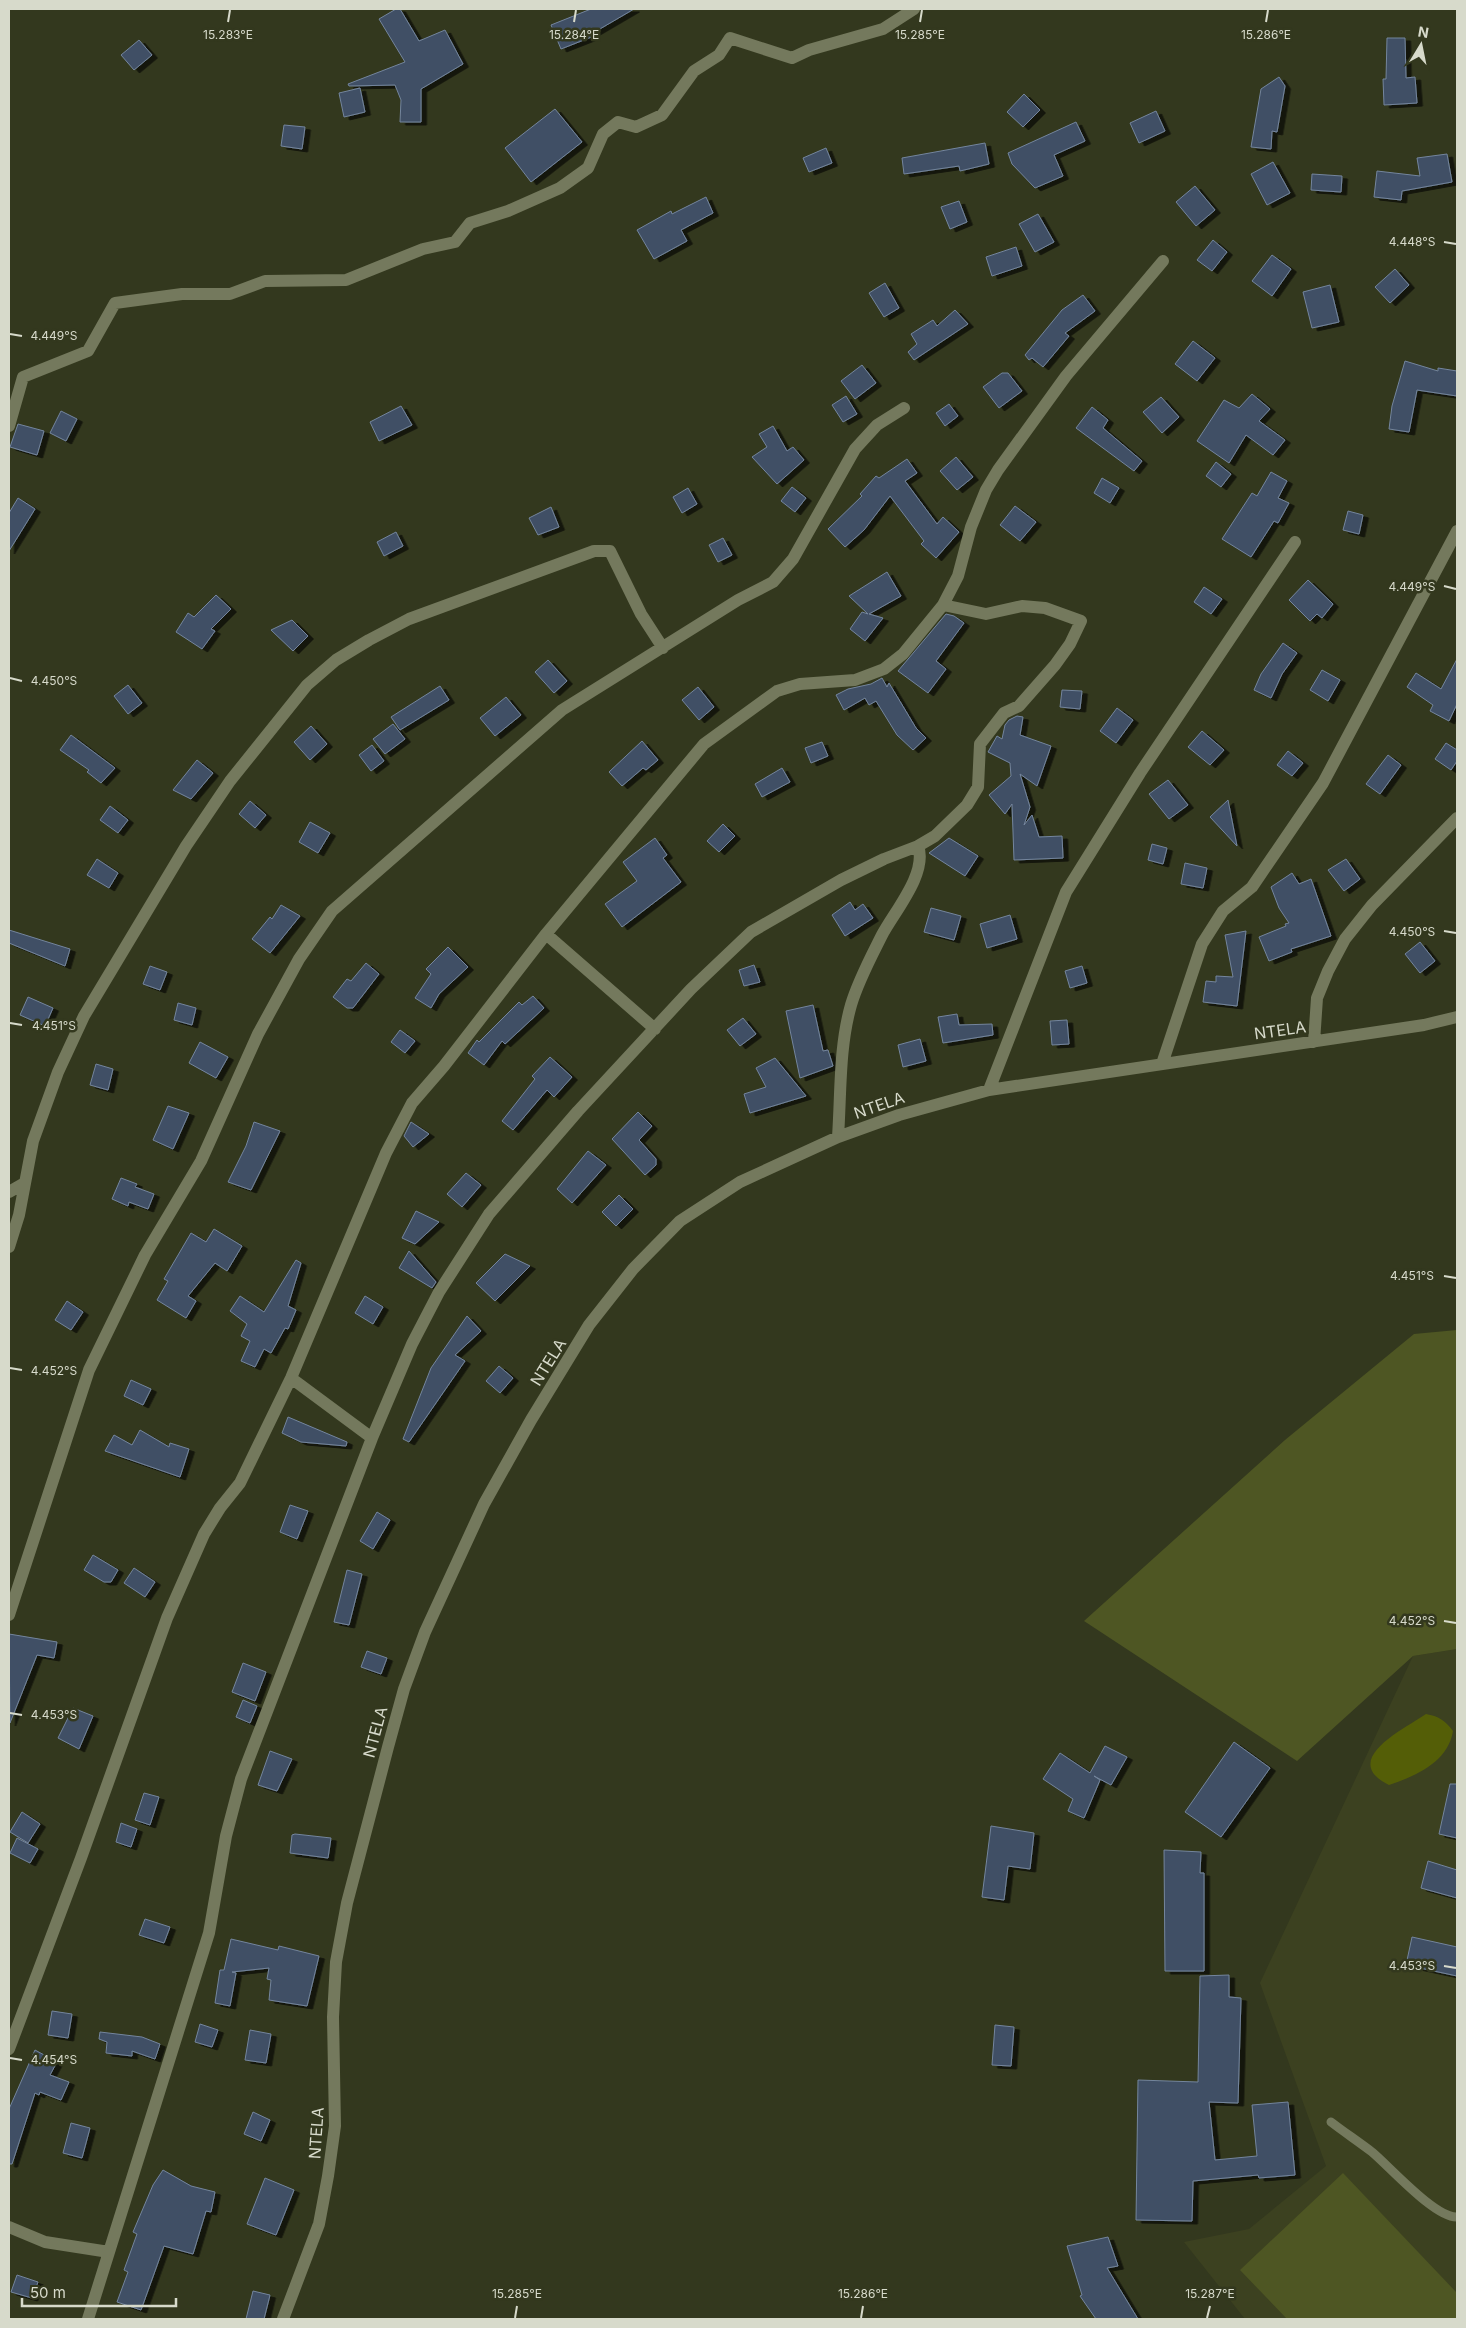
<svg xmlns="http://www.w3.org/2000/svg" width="1466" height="2328" viewBox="0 0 1466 2328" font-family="Inter,sans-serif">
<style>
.built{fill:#3c4120}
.green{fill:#4e5623}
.water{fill:#545e07}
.building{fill:#3f4f65;stroke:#74859d;filter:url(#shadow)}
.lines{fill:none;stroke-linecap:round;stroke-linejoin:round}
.lane{stroke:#74795d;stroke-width:9}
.street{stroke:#74795d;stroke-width:12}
.ticks{fill:none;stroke:#d7dacb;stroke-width:2}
.labels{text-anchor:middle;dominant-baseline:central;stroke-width:5;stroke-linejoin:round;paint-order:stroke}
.street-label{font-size:16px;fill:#d7dacb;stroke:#33381e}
.ticks-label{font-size:12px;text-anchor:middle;fill:#d7dacb;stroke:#33381e;stroke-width:5;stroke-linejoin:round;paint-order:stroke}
</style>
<defs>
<filter id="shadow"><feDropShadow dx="5.5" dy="3" stdDeviation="0" flood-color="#0009"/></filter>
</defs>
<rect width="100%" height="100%" fill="#33381e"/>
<path class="built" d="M1457 1649V2319H1245L1184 2242 1249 2229 1326 2166 1260 1983 1413 1656Z"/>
<path class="green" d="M1457 1330V1649L1413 1656 1297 1761 1084 1621 1285 1440 1414 1334Z
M1343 2173 1457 2293V2319H1287L1240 2270Z"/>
<path class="water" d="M1426 1714C1438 1716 1446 1721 1453 1731 1448 1762 1416 1776 1389 1785 1338 1760 1406 1728 1426 1714Z"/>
<path class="building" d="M396 9H400L419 41 445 30 463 64 421 89V122H400L401 100 395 85 349 86 348 84 405 62 379 19Z
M591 9H634L593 33 594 36 561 49 551 25Z
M1387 38H1405L1406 78 1415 77 1417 103 1384 105 1383 79H1386Z
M139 40 152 55 134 70 121 55Z
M1279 77 1285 86 1277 132 1272 131 1271 149 1251 147 1261 89Z
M360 88 365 112 344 117 339 93Z
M1024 94 1040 110 1023 127 1007 112Z
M555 109 582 142 531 182 505 148Z
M1156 111 1165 131 1139 143 1130 123Z
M1076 122 1085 141 1054 155 1063 176 1035 188 1012 164 1008 153Z
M284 125 305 127 302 149 281 146Z
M985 143 989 164 960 171 959 166 904 174 902 158Z
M826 148 832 163 809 172 803 158Z
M1447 154 1452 182 1402 191 1401 200 1374 197 1377 171 1420 176 1417 158Z
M1273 162 1290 193 1267 205 1251 174Z
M1312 174 1342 176 1341 192 1311 190Z
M1195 186 1215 210 1196 226 1176 202Z
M706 197 713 213 681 230 687 241 654 259 637 230 671 211 672 214Z
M959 201 967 222 950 229 941 207Z
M1038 214 1054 242 1035 252 1019 224Z
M1213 240 1227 252 1212 271 1197 260Z
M1016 247 1022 266 992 276 986 257Z
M1272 255 1291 269 1272 296 1252 281Z
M1395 269 1409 285 1390 303 1375 287Z
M885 283 899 308 884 317 869 293Z
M1330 285 1339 322 1312 328 1303 292Z
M1083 295 1095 311 1065 333 1069 336 1043 367 1032 358 1029 360 1025 355 1062 310Z
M955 310 968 324 914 360 908 352 917 344 911 334 933 320 937 326Z
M1193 341 1215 358 1197 381 1175 364Z
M1405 361 1438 371V368L1457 371V396L1417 390 1409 432 1389 429 1392 406Z
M862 365 876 383 855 399 841 381Z
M1002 373H1008L1022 391 999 408 983 387Z
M1252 394 1270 409 1259 421 1285 440 1273 455 1246 435 1229 463 1197 441 1224 400 1239 408Z
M846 396 857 414 843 422 832 405Z
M1161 397 1179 417 1162 433 1143 412Z
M949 404 958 416 945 426 936 413Z
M401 406 412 425 379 441 370 422Z
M1092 407 1108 420 1103 428 1142 461 1134 471 1076 428Z
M61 411 77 419 66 441 50 433Z
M18 424 44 431 37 455 10 447Z
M773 426 787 451 793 447 804 460 777 484 752 457 767 447 759 434Z
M956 457 973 477 957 490 940 471Z
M907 459 917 473 905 481 937 524 943 517 959 532 936 558 921 544 924 541 890 496 864 530 845 547 828 529 862 496 860 494 876 476 879 478Z
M1216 462 1231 474 1221 487 1206 476Z
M1271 472 1287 481 1278 498 1289 503 1278 523 1274 521 1251 557 1222 539 1252 493 1257 496Z
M1102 478 1119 488 1110 503 1094 493Z
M792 487 806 498 795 512 781 501Z
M688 488 697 504 682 513 673 497Z
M18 498 35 509 9 551V513Z
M1015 506 1036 522 1020 541 1000 525Z
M551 507 559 527 538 535 529 518Z
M1348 511 1363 515 1359 534 1343 530Z
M396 532 403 546 384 556 377 542Z
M723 538 732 555 718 562 709 545Z
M887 572 901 596 869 614 883 618 865 641 850 629 862 612 868 614 849 596Z
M1308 580 1333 604 1322 618 1317 614 1310 621 1289 600Z
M1204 587 1222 599 1211 614 1194 602Z
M216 595 231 609 211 629 215 631 202 649 176 632 188 613 194 617Z
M946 614 954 616 964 623 936 661 946 669 928 693 898 671Z
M292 620 308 636 293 651 271 630Z
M1283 643 1297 653 1282 674 1271 698 1254 690 1261 674Z
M1457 659V704L1449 721 1430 711 1433 705 1407 687 1416 673 1441 689Z
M548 660 567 681 554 693 535 672Z
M1322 670 1340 680 1328 701 1310 690Z
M882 678 887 687 889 683 916 728 926 738 913 750 897 735 876 701 869 705 865 698 844 710 836 695 848 689 871 684Z
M128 685 142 703 128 714 114 696Z
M440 686 449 700 400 730 391 717Z
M698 687 714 707 699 720 682 700Z
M1062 690 1082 691 1080 709 1060 707Z
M506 697 521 715 495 736 480 718Z
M1117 708 1133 720 1116 743 1100 731Z
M1017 716 1023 717 1020 735 1051 746 1037 786 1020 774 1030 807 1024 825 1032 815 1039 837 1062 836 1063 858 1014 860 1012 804 1005 814 989 795 1011 776 1010 763 988 752 997 736 1002 739 1005 725 1009 720Z
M393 724 405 739 385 754 373 739Z
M311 726 327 744 310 760 294 742Z
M1202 731 1224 750 1210 765 1188 747Z
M71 735 115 768 101 783 87 772 89 770 60 750Z
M642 741 658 760 646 770 643 768 622 786 609 772Z
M822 742 828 756 811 763 805 748Z
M1446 743 1457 750V761L1451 770 1435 759Z
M372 745 384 761 371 771 359 755Z
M1288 751 1303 763 1292 776 1277 765Z
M1388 755 1401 765 1380 794 1366 784Z
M197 760 213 773 191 799 173 790Z
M782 768 790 782 762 797 755 784Z
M1168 780 1188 805 1169 819 1149 794Z
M1228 800 1237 846 1210 817Z
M250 801 266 815 255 828 239 814Z
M110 806 128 820 118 833 100 820Z
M310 822 330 833 318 853 299 842Z
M723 824 735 836 719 852 707 841Z
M655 838 667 855 663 858 681 882 622 927 605 904 637 881 623 862Z
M949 838 978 856 965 876 929 853Z
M1152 844 1167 848 1163 864 1148 860Z
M97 859 118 873 109 888 87 875Z
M1346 859 1360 879 1344 891 1328 870Z
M1185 863 1207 868 1203 888 1181 884Z
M1292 873 1299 884 1311 879 1331 936 1291 949 1292 952 1269 961 1259 937 1286 926 1285 924 1289 923 1279 908 1271 887Z
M850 902 855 910 863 904 873 918 845 936 832 915Z
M281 905 300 916 270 953 252 939 270 917 272 919Z
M931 908 961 916 954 940 924 932Z
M1010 915 1017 939 987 948 980 924Z
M9 930 70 949 65 966 9 943Z
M1246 931 1237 1006 1203 1002 1206 981 1216 982V976L1233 977 1225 935Z
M1420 942 1435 961 1420 973 1405 954Z
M448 947 468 967 439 994 431 1008 415 998 431 974 426 969Z
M366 963 379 974 353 1008H347L333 997 347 979 351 981Z
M754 965 760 982 744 986 739 970Z
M150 966 167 972 160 990 143 984Z
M1082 966 1087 983 1070 988 1065 971Z
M533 996 544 1008 505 1044 502 1041 484 1065 468 1053 477 1040 479 1042 519 1002 522 1005Z
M28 997 53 1008 45 1026 20 1015Z
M178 1003 196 1008 192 1025 174 1020Z
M813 1005 823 1051 828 1050 833 1066 800 1078 786 1011Z
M957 1014 959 1025 992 1024 993 1035 943 1043 938 1017Z
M743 1018 756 1034 740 1046 727 1030Z
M1067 1020 1069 1044 1052 1045 1050 1021Z
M400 1030 415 1041 405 1053 391 1042Z
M920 1039 926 1061 903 1067 898 1045Z
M200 1042 228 1057 216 1078 189 1063Z
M550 1057 572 1077 554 1097 547 1090 513 1130 502 1121 535 1079 532 1076Z
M775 1058 806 1096 750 1113 744 1094 766 1087 756 1068Z
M96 1064 113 1069 108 1090 90 1085Z
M168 1106 189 1113 173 1149 153 1140Z
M638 1112 652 1126 639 1140 656 1159V1165L645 1175 612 1139Z
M254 1122 280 1131 251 1190 228 1182 246 1146Z
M411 1122 429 1134 413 1147 404 1136Z
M588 1151 606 1165 572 1203 557 1189Z
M466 1173 481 1185 462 1207 447 1194Z
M121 1178 137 1184 135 1187 154 1194 148 1209 129 1202 128 1206 112 1199Z
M619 1195 633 1209 616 1226 602 1212Z
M416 1211 439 1222 415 1244 402 1238Z
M214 1229 242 1246 227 1271 215 1263 188 1296 196 1301 186 1318 157 1300 168 1281 164 1279 191 1233 206 1242Z
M409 1251 436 1282 432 1288 399 1268Z
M505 1254 530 1266 495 1301 476 1283Z
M296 1260 301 1263 288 1306 296 1310 288 1329 285 1328 271 1353 264 1349 255 1367 241 1361 250 1341 241 1336 247 1324 230 1311 240 1296 264 1312Z
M365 1296 383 1307 373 1324 355 1313Z
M67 1301 83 1312 71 1330 55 1320Z
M467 1316 481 1331 455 1355 465 1361 409 1442 403 1439 431 1368Z
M499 1366 513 1378 500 1393 486 1381Z
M131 1380 151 1389 143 1405 124 1396Z
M288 1417 347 1442 346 1446 301 1442 282 1433Z
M140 1430 169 1447 170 1443 189 1449 180 1477 105 1451 114 1435 132 1445Z
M290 1505 308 1511 297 1539 280 1532Z
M377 1512 390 1520 373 1549 360 1541Z
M93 1555 118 1570 111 1582H104L84 1570Z
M134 1568 155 1582 145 1597 124 1583Z
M347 1570 362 1574 349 1625 334 1622Z
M9 1634 57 1642 54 1658 37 1655 10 1723Z
M367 1651 387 1658 381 1674 361 1667Z
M243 1663 266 1672 255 1701 232 1692Z
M243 1700 257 1706 250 1723 236 1717Z
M73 1708 93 1716 79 1749 58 1738Z
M1234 1742 1270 1768 1221 1837 1185 1812Z
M1105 1746 1127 1757 1111 1785 1094 1776 1100 1780 1084 1818 1068 1811 1073 1799 1043 1779 1060 1753 1090 1773Z
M270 1751 292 1759 277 1791 258 1785Z
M1450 1784H1457V1838L1439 1834Z
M144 1793 159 1797 150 1825 135 1820Z
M22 1812 40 1824 28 1843 10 1832Z
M121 1823 137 1829 131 1847 116 1842Z
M991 1826 1034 1833 1030 1869 1008 1866 1004 1900 982 1897Z
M295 1834 331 1838 328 1858 290 1853 292 1835Z
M17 1838 38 1849 30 1863 10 1853Z
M1164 1850 1201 1852 1200 1873H1204V1971H1165Z
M1428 1861 1457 1870V1898L1421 1888Z
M145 1919 170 1927 164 1943 139 1935Z
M1412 1937 1457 1947V1976L1406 1965Z
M231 1939 278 1950 279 1946 319 1956 307 2006 269 2000 271 1980 267 1979 269 1968 232 1972 236 1973 230 2006 215 2003 220 1970H224Z
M1229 1975V1997L1241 1998 1238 2103 1209 2102 1215 2160 1257 2156 1252 2105 1288 2102 1295 2175 1259 2178 1258 2175 1193 2181 1192 2221 1136 2220 1138 2080 1198 2082 1200 1976Z
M52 2011 72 2014 68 2038 48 2035Z
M200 2024 218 2030 212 2047 195 2042Z
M995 2025 1014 2027 1011 2066 992 2065Z
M250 2030 271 2034 266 2063 245 2060Z
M100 2032 142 2037 160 2044 155 2059 132 2051V2056L106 2053 107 2042 99 2039Z
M35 2050 57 2062 50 2075 69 2082 61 2100 40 2092 39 2095 35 2093 12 2164H9V2109Z
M253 2112 270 2120 261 2141 244 2134Z
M71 2123 90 2128 82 2158 63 2153Z
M163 2170 191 2186 215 2192 211 2212 206 2211 193 2254 164 2246 141 2310 117 2302 128 2272 124 2270 137 2234 133 2232 153 2185Z
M265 2178 294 2190 276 2235 247 2224Z
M1108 2237 1118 2266 1107 2268 1138 2319H1096L1080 2296 1082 2295 1067 2246Z
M17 2275 38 2282 32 2298 11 2292Z
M253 2291 270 2295 264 2319H246Z"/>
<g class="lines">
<path class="lane" d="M1331 2122C1344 2132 1359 2142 1372 2152 1390 2167 1435 2218 1457 2217"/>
<path class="street" d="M9 426 23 377 88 351 115 303 182 294H230L265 281 346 280 423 249 455 242 470 223 508 211 560 188 588 168 603 134 618 122 636 127 662 115 694 71 719 55 730 38 792 58 809 50 883 29 914 9
M546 934 655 1029
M1314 1042 1317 998 1328 971 1345 939 1372 905 1457 818
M1162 1064 1202 944 1223 911 1252 887 1323 783 1457 531
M989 1090 1066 892 1140 773 1295 542
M838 1137C841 1093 839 1047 851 1005 858 981 871 957 882 935 894 912 928 873 918 846
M9 1192 23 1184
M9 1247 19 1215 33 1141 58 1072 84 1016 186 846 230 781 307 685 336 660 369 640 409 619 594 551H610L641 614 663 648
M291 1378 372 1438
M9 1615 89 1370 145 1255 201 1161 258 1034 299 959 332 911 562 710 738 600 773 582 793 559 855 449 877 425 904 408
M9 2049 81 1858 167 1618 204 1534 220 1508 240 1483 291 1378 386 1153 412 1103 444 1066 546 934 704 744 777 691 800 684 855 680 884 669 903 654 943 605 958 576 971 527 986 490 998 470 1066 376 1163 261
M9 2227 45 2242 109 2252
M88 2319 209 1933 226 1836 241 1779 372 1438 412 1344 439 1292 489 1214 578 1111 691 989 751 932 841 880 884 859 918 846 935 836 967 805 978 787 980 744 1004 713 1019 706 1055 665 1070 644 1081 621 1045 608 1022 606 986 614 943 605
M283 2319 319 2224 328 2176 335 2126 333 2017 336 1962 347 1903 388 1747 404 1689 425 1632 484 1504 531 1420 589 1325 633 1269 680 1221 740 1182 838 1137 899 1115 989 1090 1424 1025 1457 1017"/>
</g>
<path class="ticks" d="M228 22 230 10M574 22 576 10M920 22 922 10M1266 22 1268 10M1444 242 1456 244M10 334 22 336M1444 586 1456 589M10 678 22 681M1444 931 1456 933M10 1023 22 1025M1444 1276 1456 1278M10 1368 22 1370M1444 1621 1456 1623M10 1713 22 1715M1444 1966 1456 1968M10 2058 22 2060M515 2318 517 2306M861 2318 863 2306M1207 2318 1210 2306"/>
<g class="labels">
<g class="street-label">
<text transform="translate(1280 1030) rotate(-8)">NTELA</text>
<text transform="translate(879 1105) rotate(-19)">NTELA</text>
<text transform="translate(548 1362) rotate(-58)">NTELA</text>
<text transform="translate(375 1732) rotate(-75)">NTELA</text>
<text transform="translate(316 2133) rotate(-86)">NTELA</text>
</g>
</g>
<g class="ticks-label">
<text x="574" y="39">15.284°E</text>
<text x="920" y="39">15.285°E</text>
<text x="1266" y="39">15.286°E</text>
<text x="228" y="39">15.283°E</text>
<text x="1412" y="246">4.448°S</text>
<text x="54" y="340">4.449°S</text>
<text x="1412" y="591">4.449°S</text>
<text x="54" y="685">4.450°S</text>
<text x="1412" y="936">4.450°S</text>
<text x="54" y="1030">4.451°S</text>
<text x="1412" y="1280">4.451°S</text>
<text x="54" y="1375">4.452°S</text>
<text x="1412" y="1625">4.452°S</text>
<text x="54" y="1719">4.453°S</text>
<text x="1412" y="1970">4.453°S</text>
<text x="54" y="2064">4.454°S</text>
<text x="517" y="2298">15.285°E</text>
<text x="863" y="2298">15.286°E</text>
<text x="1210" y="2298">15.287°E</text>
</g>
<rect width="1466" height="2328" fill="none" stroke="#d7dacb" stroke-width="20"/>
<g transform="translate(1421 45) rotate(10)" stroke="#33381e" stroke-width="4" paint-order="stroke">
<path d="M0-4L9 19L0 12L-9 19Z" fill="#d7dacb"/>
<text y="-8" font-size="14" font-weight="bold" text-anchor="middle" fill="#d7dacb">N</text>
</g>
<path d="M22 2298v8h154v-8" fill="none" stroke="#d7dacb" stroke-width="2.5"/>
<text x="30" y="2298" font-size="15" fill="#d7dacb" stroke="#33381e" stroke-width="4" paint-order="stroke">50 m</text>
</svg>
